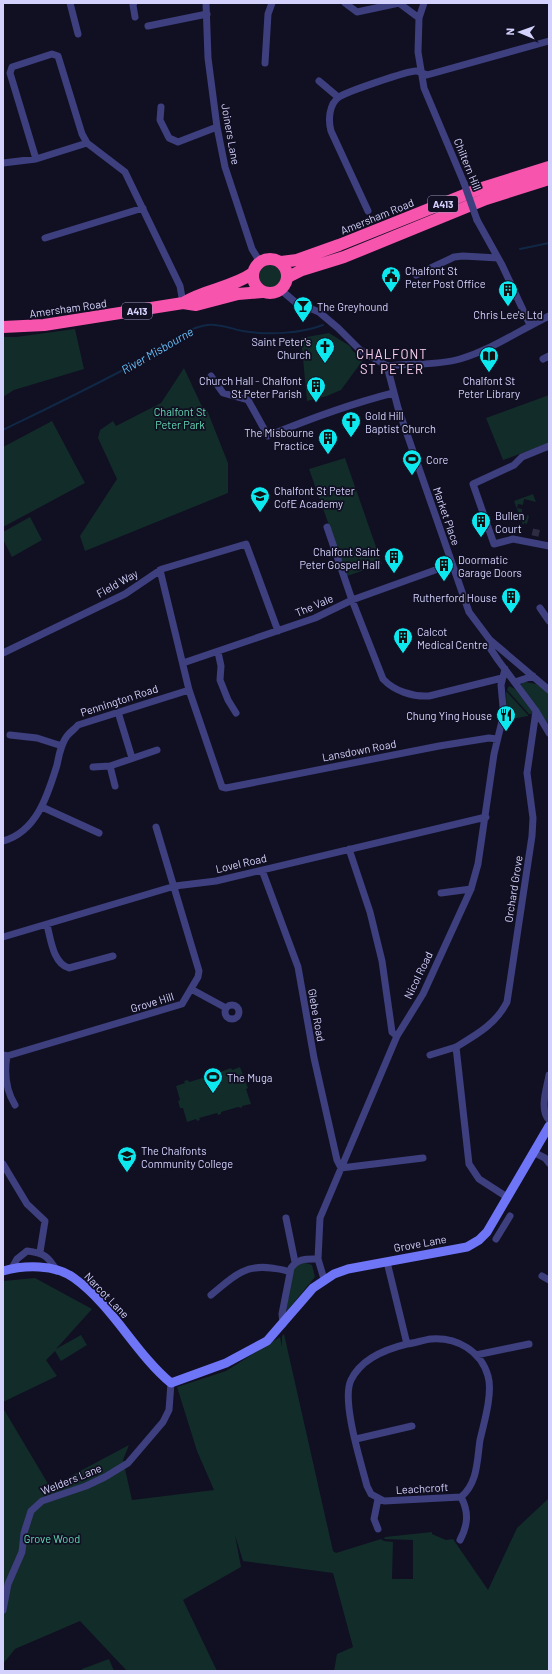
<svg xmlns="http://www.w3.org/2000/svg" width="552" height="1674" viewBox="0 0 552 1674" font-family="Barlow,sans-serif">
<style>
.green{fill:#122c29}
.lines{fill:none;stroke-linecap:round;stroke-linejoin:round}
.stream{stroke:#102845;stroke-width:2}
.street-tunnel{stroke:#2e2c43;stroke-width:7;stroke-dasharray:7 3.5;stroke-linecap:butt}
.street{stroke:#3d3f7e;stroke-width:7}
.secondary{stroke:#6f75f7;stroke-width:9}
.highway{stroke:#f654ad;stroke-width:12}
.street-bridge{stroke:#3d3f7e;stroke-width:7}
.labels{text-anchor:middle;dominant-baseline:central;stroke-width:3.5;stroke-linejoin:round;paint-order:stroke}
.shield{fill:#110f22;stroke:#9a98bb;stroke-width:1}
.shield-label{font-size:10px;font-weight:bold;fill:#d4d2fd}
.street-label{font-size:11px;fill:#d4d2fd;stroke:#110f22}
.poi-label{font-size:11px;fill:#d4d2fd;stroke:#110f22;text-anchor:start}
.park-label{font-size:11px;fill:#62d9b3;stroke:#110f22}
.water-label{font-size:12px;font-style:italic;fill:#66bef7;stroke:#110f22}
.quarter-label{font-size:13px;letter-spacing:1px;fill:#fdd4f1;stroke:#110f22}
</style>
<rect width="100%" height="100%" fill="#110f22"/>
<path class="green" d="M258 277a13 13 0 1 1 26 0a13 13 0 1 1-26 0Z
M75 329 84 369 14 390 3 397V337H16Z
M329 333 350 346 352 350 363 360 341 390 327 396 307 401 301 338Z
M184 368 204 411 207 410 228 463V493L85 551 80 536 117 479 98 438 100 430 113 421 116 426 161 403Z
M549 395V443L503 460 486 418Z
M52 421 85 483 3 527V447Z
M345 458 382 564 347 576 309 469Z
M533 494 536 502 524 499 523 505 518 504 517 508 522 509V519L526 520 527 515 529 516 527 524 524 523 523 525 514 501Z
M30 517 42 540 12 557 3 539V532Z
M526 682 536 684 549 692V728L521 685 522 683Z
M509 686 515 689 532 711V714H529L507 690Z
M506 691 528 715V716L507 720Z
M240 1067 248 1088 246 1089 251 1104 242 1106V1108L238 1107 221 1112V1114L218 1115 217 1113 199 1118 200 1120 197 1121 196 1119 187 1122 183 1108H180L178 1101 180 1100 176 1086 185 1083 184 1081 188 1080 189 1082 206 1077V1075L210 1074V1076L231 1068 232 1070Z
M303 1262 312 1265 315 1277 286 1312 293 1268Z
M35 1278 92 1309 56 1349 81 1335 87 1345 61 1361 55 1351 46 1360 57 1376 3 1402V1281Z
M284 1334 333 1551 336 1553 381 1539 384 1541 393 1542 392 1579H413V1540L384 1539 385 1537 432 1532V1534L446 1540 453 1539 488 1590 517 1528 549 1498V1671H334L337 1654 353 1647 333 1573 243 1561 235 1535 241 1567 183 1600 217 1671H127L80 1621 15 1649 3 1664V1408L50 1487 129 1445 123 1460 132 1500 214 1490 197 1451 177 1387 226 1371 280 1337 282 1347V1336Z
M109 1659 114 1671H82V1669Z"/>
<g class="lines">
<path class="stream" d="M520 249 549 243
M3 430C48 408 94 386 138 362 161 350 181 329 207 325 218 323 232 329 243 331 268 335 299 334 323 325"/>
<path class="street-tunnel" d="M535 536 537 527"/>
<path class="street" d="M70 3 78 34
M134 3 133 5 135 17
M206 3 208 58 217 127 225 167 252 249 260 262
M345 3 357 12 399 3 419 18
M424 3 419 18 418 52 424 88 464 183
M148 26 207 14
M265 63 268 14 272 3
M319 81 338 97
M161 107 160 120 169 138 178 142 217 127
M36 159 10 73 12 67 52 54 58 56 82 134 87 143 125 172 180 286 183 303
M3 163 36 159 87 143
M368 211 331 131C328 120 329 104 339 97 346 92 407 71 416 71 419 71 424 74 427 75L549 41
M477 220 502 265 530 325
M45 238 143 208
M416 275 454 257 463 256 498 258
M281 290 295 302 319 312 338 328 360 350 387 366C411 363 436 366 460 359 491 350 520 330 549 316
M543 359 549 356
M387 366 398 408 469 612 490 640 549 690
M211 376 223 393 248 400 268 436C309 419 350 404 393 393
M549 446 522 457 514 465 473 484 494 544 513 539 549 546
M327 527 352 600 383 679C394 691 413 697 429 696L502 678
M160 570 189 690 222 787 226 788 439 746 489 738 497 739
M540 608 549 621
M490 640V648L498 660 536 711 549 733
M218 652 221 666 220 680 228 700 236 713
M3 653 125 594 162 569 246 544 278 631
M183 663 315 618 352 600 452 564
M515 682 533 676
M118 712 132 758
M10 735 37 738 62 746
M110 766 115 786
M93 767 110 766 157 750
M42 807 99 833
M3 841C37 832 48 794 57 765 59 755 61 744 67 736 70 732 75 729 78 725L189 690
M349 849 370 912 382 961 392 1032 397 1036
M262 870 298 967 314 1058 337 1160 341 1168 423 1158
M441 893 471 889
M47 925C51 940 53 963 69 968L113 956
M3 937 175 886 216 881 486 817
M191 989 226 1008
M225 1012a7 7 0 1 1 14 0a7 7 0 1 1-14 0Z
M4 1055 7 1056C4 1073 6 1090 15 1105
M430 1055 456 1047
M7 1056 182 1004 198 977 199 971 156 827
M549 1075C547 1088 539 1109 549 1120
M533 1152 545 1158 549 1163
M3 1164 27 1204 45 1221 40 1252
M507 1197 479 1179 469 1164 456 1047C476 1035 496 1024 507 1002L532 836 533 818 527 773 536 711
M286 1218 295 1262
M496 1239 510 1216
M387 1262 407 1344C415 1343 423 1340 431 1339 457 1337 481 1351 488 1376 493 1393 484 1423 480 1440 477 1460 478 1483 461 1497L384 1501 371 1494 367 1486C361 1463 341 1400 351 1380 361 1359 386 1349 407 1344
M12 1268 17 1259 27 1251C44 1253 48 1256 57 1271
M542 1276 549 1280
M324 1279 318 1259 320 1218 397 1036 423 994 471 889 478 864 494 754 502 721 503 707 501 685 505 669
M211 1295C231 1279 243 1264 271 1268 277 1269 283 1269 289 1272
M283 1324 282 1314 291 1268C298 1258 306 1259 318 1259
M476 1355 529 1344
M356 1439 412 1426
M378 1499 374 1519 378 1529
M460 1540C468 1525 469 1512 461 1497
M3 1610 8 1584 22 1552 24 1533 31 1511 42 1501 86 1486 105 1477 128 1463 163 1422 169 1410 171 1383"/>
<path class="secondary" d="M3 1271C24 1265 55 1264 74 1278 113 1306 135 1353 171 1383L226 1363 267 1341 313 1288 334 1274 348 1269 467 1247 479 1240 487 1232 549 1126"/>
<path class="highway" d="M253 276a17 17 0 1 1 34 0a17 17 0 1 1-34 0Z
M281 262 297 260 339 245 479 189 549 167
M288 277 302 270 344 257 486 199 549 179
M183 303C205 289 232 288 253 273
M3 327 44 325 183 303 196 305 238 294 262 292"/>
<path class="street-bridge" d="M464 183 477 220"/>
</g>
<defs>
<g id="civic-pin" transform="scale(1)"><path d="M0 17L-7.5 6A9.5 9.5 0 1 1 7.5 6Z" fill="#0de7ee" stroke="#110f22"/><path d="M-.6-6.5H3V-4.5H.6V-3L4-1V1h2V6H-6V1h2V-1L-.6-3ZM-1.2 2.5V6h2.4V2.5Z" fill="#111"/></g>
<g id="building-pin" transform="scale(1)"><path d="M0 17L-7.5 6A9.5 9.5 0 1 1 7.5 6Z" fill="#0de7ee" stroke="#110f22"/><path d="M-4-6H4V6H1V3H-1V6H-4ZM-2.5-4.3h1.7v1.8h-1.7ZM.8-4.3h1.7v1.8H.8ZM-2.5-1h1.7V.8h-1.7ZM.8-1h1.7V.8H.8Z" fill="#111"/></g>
<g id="bar-pin" transform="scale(1)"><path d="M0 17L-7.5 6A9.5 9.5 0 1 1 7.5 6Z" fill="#0de7ee" stroke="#110f22"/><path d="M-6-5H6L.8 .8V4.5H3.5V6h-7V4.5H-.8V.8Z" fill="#111"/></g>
<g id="church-pin" transform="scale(1)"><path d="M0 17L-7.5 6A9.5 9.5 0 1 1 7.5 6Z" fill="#0de7ee" stroke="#110f22"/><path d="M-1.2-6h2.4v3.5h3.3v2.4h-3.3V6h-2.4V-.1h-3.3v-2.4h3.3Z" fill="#111"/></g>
<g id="library-pin" transform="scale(1)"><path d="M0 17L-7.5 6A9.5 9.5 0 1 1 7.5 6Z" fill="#0de7ee" stroke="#110f22"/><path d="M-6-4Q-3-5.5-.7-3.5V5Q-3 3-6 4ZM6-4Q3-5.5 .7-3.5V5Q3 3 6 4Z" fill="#111"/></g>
<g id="stadium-pin" transform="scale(1)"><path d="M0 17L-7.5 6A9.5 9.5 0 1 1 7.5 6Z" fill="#0de7ee" stroke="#110f22"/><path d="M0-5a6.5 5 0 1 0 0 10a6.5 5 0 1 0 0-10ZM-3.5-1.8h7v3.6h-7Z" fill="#111"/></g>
<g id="school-pin" transform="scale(1)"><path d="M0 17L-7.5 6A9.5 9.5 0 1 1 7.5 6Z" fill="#0de7ee" stroke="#110f22"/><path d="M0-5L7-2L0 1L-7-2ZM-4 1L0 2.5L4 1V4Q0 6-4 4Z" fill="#111"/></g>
<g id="restaurant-pin" transform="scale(1)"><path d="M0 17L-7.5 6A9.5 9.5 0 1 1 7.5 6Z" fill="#0de7ee" stroke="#110f22"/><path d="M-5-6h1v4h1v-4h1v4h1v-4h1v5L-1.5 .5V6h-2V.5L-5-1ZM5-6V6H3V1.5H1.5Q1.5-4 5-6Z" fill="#111"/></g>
</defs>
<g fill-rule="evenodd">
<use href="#civic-pin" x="391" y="276"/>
<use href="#building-pin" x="508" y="290"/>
<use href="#bar-pin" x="303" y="306"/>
<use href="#church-pin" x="325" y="347"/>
<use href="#library-pin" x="489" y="356"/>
<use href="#building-pin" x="316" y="386"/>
<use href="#church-pin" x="351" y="421"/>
<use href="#building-pin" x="328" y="438"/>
<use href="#stadium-pin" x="412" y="459"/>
<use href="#school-pin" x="260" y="496"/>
<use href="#building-pin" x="481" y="521"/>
<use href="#building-pin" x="394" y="557"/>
<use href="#building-pin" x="444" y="565"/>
<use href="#building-pin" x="511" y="597"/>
<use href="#building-pin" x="403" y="637"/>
<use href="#restaurant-pin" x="506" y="715"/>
<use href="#stadium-pin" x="213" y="1077"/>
<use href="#school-pin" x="127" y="1156"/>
</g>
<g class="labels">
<g class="shield">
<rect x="428" y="196" width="30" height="16" rx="3"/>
<rect x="122" y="303" width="30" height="16" rx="3"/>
</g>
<g class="shield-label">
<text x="443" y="204">A413</text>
<text x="137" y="311">A413</text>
</g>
<g class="street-label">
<text transform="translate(231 134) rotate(80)">Joiners Lane</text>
<text transform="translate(468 164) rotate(68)">Chiltern Hill</text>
<text transform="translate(377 216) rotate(-22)">Amersham Road</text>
<text transform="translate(68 308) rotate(-8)">Amersham Road</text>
<text transform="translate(447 516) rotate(71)">Market Place</text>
<text transform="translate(117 583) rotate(-29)">Field Way</text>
<text transform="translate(314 605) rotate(-23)">The Vale</text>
<text transform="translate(119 700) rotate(-18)">Pennington Road</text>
<text transform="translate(359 750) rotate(-11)">Lansdown Road</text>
<text transform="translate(241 863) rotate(-13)">Lovel Road</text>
<text transform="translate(513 889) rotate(-81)">Orchard Grove</text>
<text transform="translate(418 975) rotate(-64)">Nicol Road</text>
<text transform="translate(152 1002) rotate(-17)">Grove Hill</text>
<text transform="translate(317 1015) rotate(80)">Glebe Road</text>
<text transform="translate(420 1243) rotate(-10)">Grove Lane</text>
<text transform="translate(107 1295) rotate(46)">Narcot Lane</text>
<text transform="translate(71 1479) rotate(-22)">Welders Lane</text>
<text transform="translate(422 1488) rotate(-3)">Leachcroft</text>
</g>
<g class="poi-label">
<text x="405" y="270">Chalfont St<tspan x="405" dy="13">Peter Post Office</tspan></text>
<text x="317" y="306">The Greyhound</text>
<text x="508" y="314" text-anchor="middle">Chris Lee's Ltd</text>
<text x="311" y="341" text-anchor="end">Saint Peter's<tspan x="311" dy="13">Church</tspan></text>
<text x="302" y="380" text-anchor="end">Church Hall - Chalfont<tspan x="302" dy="13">St Peter Parish</tspan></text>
<text x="489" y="380" text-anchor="middle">Chalfont St<tspan x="489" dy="13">Peter Library</tspan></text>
<text x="365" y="415">Gold Hill<tspan x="365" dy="13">Baptist Church</tspan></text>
<text x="314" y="432" text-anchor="end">The Misbourne<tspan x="314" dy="13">Practice</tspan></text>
<text x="426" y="459">Core</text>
<text x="274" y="490">Chalfont St Peter<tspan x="274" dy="13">CofE Academy</tspan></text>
<text x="495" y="515">Bullen<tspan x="495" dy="13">Court</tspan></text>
<text x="380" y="551" text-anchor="end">Chalfont Saint<tspan x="380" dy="13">Peter Gospel Hall</tspan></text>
<text x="458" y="559">Doormatic<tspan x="458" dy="13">Garage Doors</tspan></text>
<text x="497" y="597" text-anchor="end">Rutherford House</text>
<text x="417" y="631">Calcot<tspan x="417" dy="13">Medical Centre</tspan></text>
<text x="492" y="715" text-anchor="end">Chung Ying House</text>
<text x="227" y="1077">The Muga</text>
<text x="141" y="1150">The Chalfonts<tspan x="141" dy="13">Community College</tspan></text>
</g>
<g class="park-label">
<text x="180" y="411">Chalfont St<tspan x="180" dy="13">Peter Park</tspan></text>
<text x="52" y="1538">Grove Wood</text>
</g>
<g class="water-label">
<text transform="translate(157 350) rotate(-30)">River Misbourne</text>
</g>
<g class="quarter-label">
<text x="392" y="354">CHALFONT<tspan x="392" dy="15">ST PETER</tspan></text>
</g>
</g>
<rect width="552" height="1674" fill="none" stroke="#d4d2fd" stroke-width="8"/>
<g transform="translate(520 32) rotate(272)" stroke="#110f22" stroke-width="3" paint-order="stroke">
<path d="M0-3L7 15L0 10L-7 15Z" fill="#d4d2fd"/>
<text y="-6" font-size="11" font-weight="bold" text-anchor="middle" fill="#d4d2fd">N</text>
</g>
</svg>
